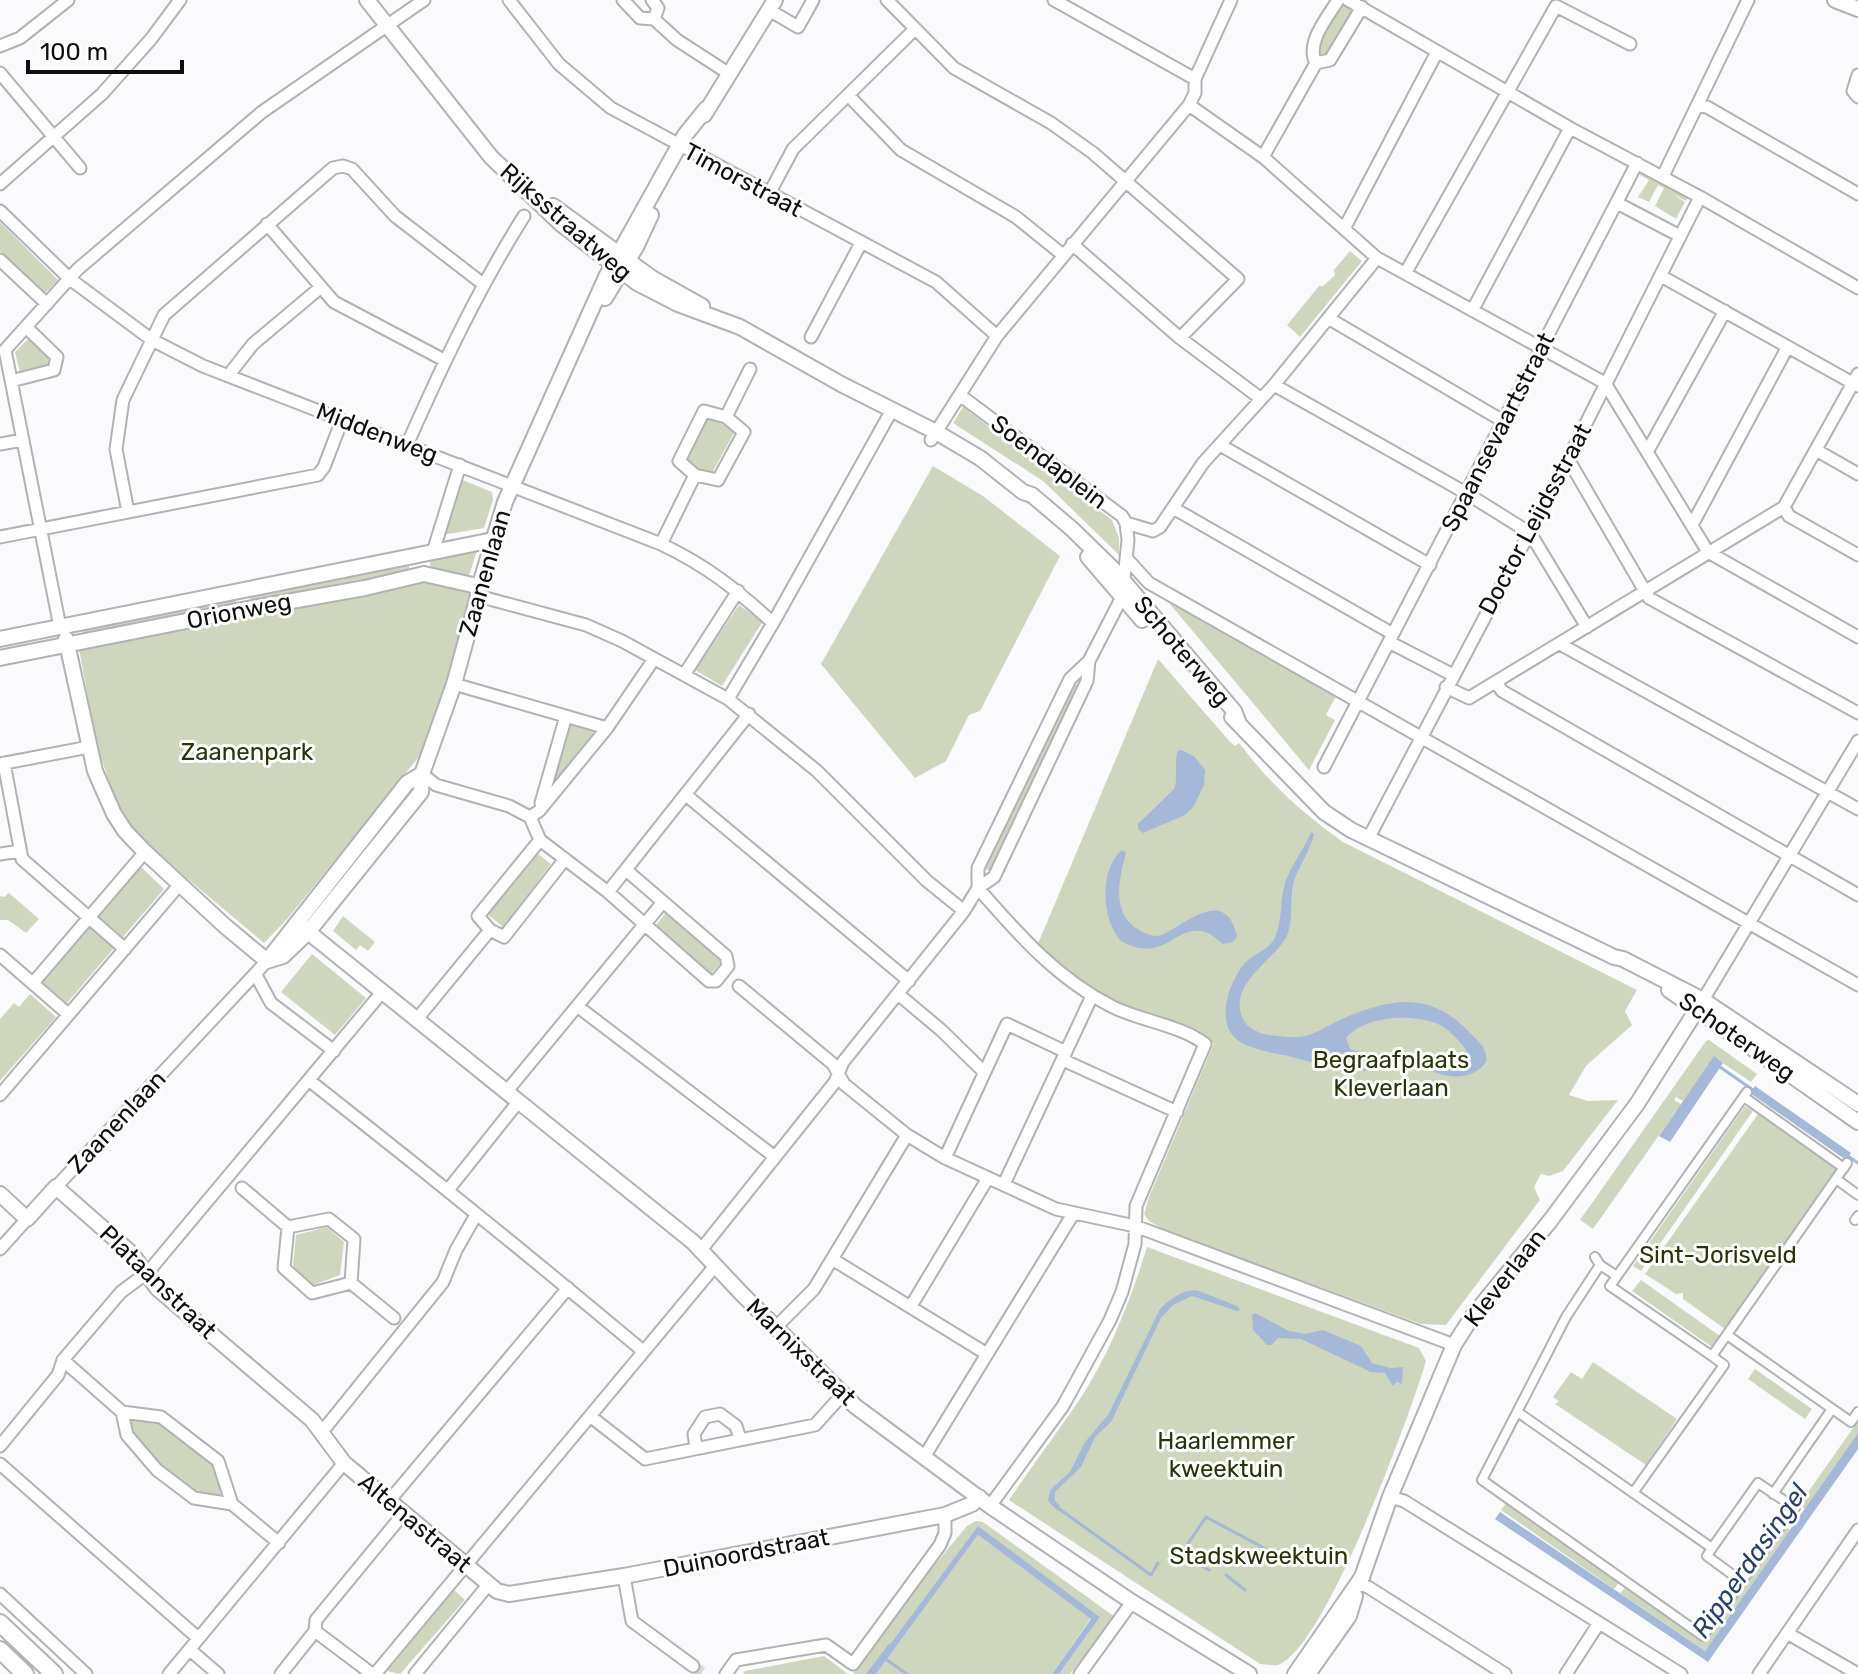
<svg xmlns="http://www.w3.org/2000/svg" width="1858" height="1674" viewBox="0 0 1858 1674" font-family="Rubik,sans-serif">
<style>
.green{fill:#ced7be}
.water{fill:#a5b8d8}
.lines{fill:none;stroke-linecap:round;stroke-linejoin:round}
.stream{stroke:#a5b8d8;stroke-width:3}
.minor-tunnel{stroke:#d7d7d9;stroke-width:11;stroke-dasharray:11 5.5;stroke-linecap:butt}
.pedestrian-casing{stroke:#b2b2b4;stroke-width:12}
.minor-casing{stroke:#b2b2b4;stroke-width:15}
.tertiary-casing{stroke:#b2b2b4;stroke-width:18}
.secondary-casing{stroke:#b2b2b4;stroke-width:18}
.primary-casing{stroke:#b2b2b4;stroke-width:20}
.pedestrian{stroke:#fff;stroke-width:8}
.minor{stroke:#fff;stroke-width:11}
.tertiary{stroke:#fff;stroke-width:14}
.secondary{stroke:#fff;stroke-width:14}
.primary{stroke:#fff;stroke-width:16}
.labels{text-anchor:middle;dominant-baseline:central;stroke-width:6;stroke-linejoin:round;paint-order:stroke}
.street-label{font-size:24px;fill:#0e0e0f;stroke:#fff}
.park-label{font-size:24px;fill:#29340b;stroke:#fff}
.water-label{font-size:26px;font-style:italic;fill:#27416b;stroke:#fff}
</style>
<rect width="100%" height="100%" fill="#fafafd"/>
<path class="green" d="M1345 4 1350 7 1352 12 1328 55 1324 57 1319 54 1318 47 1340 6Z
M1641 172 1688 198 1686 201 1673 194 1685 202 1676 219 1655 206 1664 188 1658 185 1649 202 1638 197 1649 180 1640 175Z
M0 222 58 280 45 293 0 251Z
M1350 251 1362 261 1300 337 1287 325 1320 285 1322 287 1335 275 1334 270Z
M30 337 52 359 50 366 20 373 15 352Z
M963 407 1112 520 1119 538V555L1043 481 953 423Z
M707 416 735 431 711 475 685 461Z
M933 466 983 496 1060 556 980 711 969 715 946 761 915 778 821 664Z
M460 479 492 492 493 500 484 528 442 535Z
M478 547 467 582 432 571 430 563 432 558Z
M408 561 410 572 256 603 250 599 252 593Z
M424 580 471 594 426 748 288 918 264 943 146 844 119 810 97 746 79 649Z
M239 596 241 598 236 599V602H242L241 605 84 637 82 626Z
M1164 597 1336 696 1326 715 1335 720 1309 770Z
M739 605 763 621 722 686 695 670Z
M1158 659 1230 742 1235 746 1239 743C1271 785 1300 811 1343 842L1637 990 1625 1011 1632 1025 1586 1066 1569 1095 1588 1101 1618 1100 1563 1171 1549 1176 1541 1174 1534 1187 1540 1200 1446 1325 1421 1324 1164 1230 1149 1221 1144 1214 1149 1197 1214 1043 1115 1005 1084 986 1037 946Z
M1075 684 1080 687 991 872 984 868Z
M567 723 592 730 594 736 557 783 551 780Z
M537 853 551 864 503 927 487 914Z
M141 867 164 889 123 937 98 916Z
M9 893 39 919 26 933 8 920H0V896L4 897Z
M667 911 724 958 709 977 653 929Z
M343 916 375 942 368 951 360 945 356 950 333 931Z
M88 926 114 948 67 1003 40 980Z
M312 954 366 998 335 1035 281 992Z
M30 994 56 1017 0 1081V1019L14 1003 19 1007Z
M1709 1040 1757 1074 1751 1082 1714 1057 1683 1101 1676 1097 1674 1100 1681 1104 1593 1229 1580 1220 1706 1041Z
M1745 1106 1753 1111 1641 1271 1633 1266Z
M1758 1114 1836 1169 1725 1329 1683 1299V1293L1676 1294 1645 1274Z
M327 1227 344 1242 340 1275 313 1285 293 1266 296 1235Z
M1147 1247 1419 1348 1426 1361C1411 1413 1325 1649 1278 1665 1274 1666 1265 1664 1260 1664L1009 1500C1032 1466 1057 1433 1080 1399 1110 1353 1131 1299 1147 1247Z
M1641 1280 1720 1336 1712 1347 1632 1291Z
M1593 1362 1677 1419 1646 1465 1555 1404 1559 1401 1553 1397 1571 1372 1582 1379Z
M1755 1369 1812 1409 1805 1419 1748 1379Z
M122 1412 160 1420 215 1463 223 1484 222 1498 192 1494 145 1456 129 1435Z
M1858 1421V1433L1805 1509 1799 1505Z
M1506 1503 1619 1583 1614 1589 1501 1510Z
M976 1521 983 1522 1115 1617 1070 1674H1059L1100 1617 978 1527 868 1674H853L912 1592 967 1526Z
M1785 1526 1790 1530 1705 1651 1620 1593 1625 1588 1703 1642Z
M978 1535 1091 1618 1052 1674H876Z
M454 1590 465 1600 400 1674 387 1671Z
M824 1656 848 1674H743L745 1671Z"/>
<path class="water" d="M1181 750 1194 756 1205 770 1204 785 1194 806 1185 815 1143 833 1138 829V824L1174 789C1179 777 1173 764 1178 751Z
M1311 832 1314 834C1310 852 1298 867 1293 884 1290 900 1293 919 1288 933 1279 959 1224 983 1244 1021 1248 1028 1257 1032 1264 1034 1275 1036 1290 1038 1301 1037 1314 1035 1329 1025 1340 1020 1389 998 1430 990 1469 1032 1478 1041 1488 1048 1486 1062 1473 1081 1447 1079 1428 1069V1063L1431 1061 1457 1062 1465 1055 1466 1050C1459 1040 1449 1029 1438 1024 1412 1013 1364 1016 1346 1038L1350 1049 1355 1051 1391 1056 1396 1063 1394 1066C1364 1078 1322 1065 1292 1057 1276 1053 1252 1050 1239 1041 1214 1025 1229 981 1245 963 1255 952 1270 951 1276 935 1282 920 1280 903 1284 887 1288 869 1304 850 1311 832Z
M1122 850 1126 853C1119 880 1110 915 1141 931 1148 935 1156 938 1164 934 1190 921 1226 887 1237 937L1233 942 1223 944C1216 939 1210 932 1201 931 1173 927 1164 964 1121 941 1101 919 1099 869 1122 850Z
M1714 1056 1723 1063 1670 1142 1659 1136Z
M1755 1086 1851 1153 1846 1160 1750 1093Z
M1196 1290 1237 1306 1240 1310 1237 1311 1192 1296 1173 1305 1161 1318 1111 1422 1095 1437 1081 1467 1055 1492V1501L1060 1506 1057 1510 1048 1501 1050 1490 1070 1472 1085 1442 1108 1415 1160 1309C1171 1298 1181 1291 1196 1290Z
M1255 1313 1289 1331 1305 1334 1323 1330 1361 1346 1372 1363 1390 1368 1403 1367 1402 1384 1397 1382 1393 1386 1385 1373 1371 1372 1301 1339 1278 1338 1272 1345H1267L1253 1330 1252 1315Z
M1858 1433V1449L1708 1662 1495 1519 1500 1512 1705 1651Z
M978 1526 1100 1617 1059 1674H1052L1091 1619 978 1535 876 1674H868Z"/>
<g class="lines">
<path class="stream" d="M1720 1067 1753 1090
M1848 1156 1858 1163
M1058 1508 1151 1575 1158 1563
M1209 1570 1181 1554 1206 1517 1281 1557
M1226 1575 1245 1590
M884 1658 907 1674
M868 1674 890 1645"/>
<path class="minor-tunnel" d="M693 1666 704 1674"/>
<g class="pedestrian-casing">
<path id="pedestrian" d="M1747 1092 1610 1286 1712 1356 1847 1163
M1744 1097 1844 1168
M1836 1179 1858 1195
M1855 1220 1858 1216
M1595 1257 1600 1265 1617 1276
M1600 1265 1566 1317 1482 1480 1703 1636 1794 1507
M1727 1335 1851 1422 1858 1412
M1519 1413 1712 1548 1707 1556 1741 1581
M1633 1493 1724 1365 1712 1356
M1773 1494 1832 1409
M1712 1548 1758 1483 1795 1508"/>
</g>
<g class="minor-casing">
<path id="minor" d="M509 0 559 64 611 108 936 282 997 336
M623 0 640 18 654 19 677 40 728 73
M652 0 658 8 654 19
M887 0 954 68 1051 123 1093 153 1238 279 1180 338
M1054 0 1195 79
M1348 0 1570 128 1700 197 1858 288
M769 10 798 27 813 0
M0 46 20 38 68 0
M1316 63 1330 60 1362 7
M0 73 80 168
M1858 75 1853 91 1858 97
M848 95 901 150 1016 217 1063 255
M1189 105 1263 157 1377 258 1605 383 1708 552 1858 637
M1699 106 1707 107 1858 194
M1263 157 1316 63C1305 43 1328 17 1338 0
M1663 176 1748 0
M0 184 102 94 151 39 180 0
M769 194 793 149 915 29
M1617 203 1680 236
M0 211 70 279 152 340 203 366 661 544C707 566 736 589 773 623
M267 224 334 302 444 360
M1345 227 1437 52
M1072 244 1180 338 1260 398
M0 260 47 304
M1406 272 1556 6 1630 44
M1661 276 1858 386
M1473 309 1570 128
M1328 318 1503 421
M811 337 861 243
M228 376 253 344 321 287
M11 381 54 370 57 357 26 327
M1274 385 1466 493 1530 533 1587 627
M704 411 726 417 744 432 718 480 695 475 679 461Z
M726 417 750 369
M931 440 997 336 1189 105 1195 93V79L1231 0
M0 444 23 440
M407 445C442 366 478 289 524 216
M1220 445 1430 565
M1816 450 1858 474
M1647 452 1725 311
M1568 459 1649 598 1858 713
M1784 507 1789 516 1858 555
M1173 508 1393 634
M128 512 116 449 123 400 164 315 333 168 343 166 352 169 395 216 483 284
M1126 523 1153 531 1160 527 1203 463 1274 385 1377 258
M1692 525 1787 348
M0 537 318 475 324 467 342 420
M661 544 695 475
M433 552 460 465
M1127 559 1149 583 1858 985
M478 596 586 625 622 641 728 699 817 771 927 881 964 911
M60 627 5 350 78 269 262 112 424 0
M1389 642 1453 675
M1560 644 1858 809
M684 675 738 591
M1496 682 1502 691 1858 895
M454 684 607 728
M1446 687 1469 698 1784 507 1858 374
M728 699 773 623 888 417
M4 763 22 859 125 949
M0 764 89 747
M1324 767 1637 163
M422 774 436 785 509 806 530 817 540 840 608 892 709 981H716L728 966 726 956 626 870
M686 795 909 981
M541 803 566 716
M530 817 539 811 607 728 654 659
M1368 839 1568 459 1700 197
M540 840 478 916 490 930 504 937 565 859
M0 854 20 851
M978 888C1018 934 1057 979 1113 1007 1141 1021 1180 1025 1205 1044L1136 1206 1135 1244 1122 1292 1110 1320 1063 1406 990 1506
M978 888V868L1070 679 1089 661
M608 892 749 714
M0 955 68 1014
M256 975 271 1003 334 1051
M33 983 145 852
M739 986 833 1064 844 1084 907 1135 945 1158 1056 1209 1135 1226 1454 1345
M898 994 941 1030 984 1072
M1703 1000 1858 741
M577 1006 775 1157
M417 1019 490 930
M1063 1060 1177 1112
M310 1081C422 1169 533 1259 643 1351
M507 1091 663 902
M0 1095 180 884
M945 1158 1007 1024 1066 1052
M1004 1184 1092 996
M56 1187 267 961
M242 1188 288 1227
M448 1190 519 1101
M288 1227 284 1268 312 1293 351 1283
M288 1227 329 1219 354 1239 351 1283
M0 1249 27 1219
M700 1251 835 1082 843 1062 964 911 978 888 994 877 1087 681 1089 661 1122 597 1128 540 1126 523 1122 516 965 399 960 398
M832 1259 987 1354
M351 1283 394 1318
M911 1306 988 1178
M775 1328 814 1289 907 1135
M63 1360 122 1412 161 1417 218 1461 232 1504 279 1543
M122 1412 127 1435 157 1470 194 1498 232 1504
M590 1416 645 1459 815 1425 842 1395
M321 1433 443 1282 456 1250 476 1215
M0 1446 58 1375 63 1360 121 1292 148 1272 383 991
M696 1447 694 1434 705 1417 720 1414 736 1426 740 1439
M924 1457 1073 1214
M0 1464 198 1638
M1390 1497 1404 1501 1681 1674
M389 1501 568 1288
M624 1576 632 1621 693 1666
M1358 1584 1368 1587 1505 1674
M0 1594 86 1674
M315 1631 372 1674
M1787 1633 1858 1674
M190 1650 218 1674
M169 1674 344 1463
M281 1674 315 1631 316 1620 404 1513
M375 1674 715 1266
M415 1674 488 1585
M726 1674 736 1660 826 1645 853 1664 940 1545 945 1533V1515
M1080 1674 1132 1602
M1566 1674 1599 1623
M1759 1674 1858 1530"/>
</g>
<g class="tertiary-casing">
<path id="tertiary" d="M704 115 775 0
M605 298 636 247 651 215
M0 639 493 540
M66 639 95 771 114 814 125 831 145 852 225 926 267 961
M0 658 247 609 365 588 424 574 477 586
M297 923 693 1242 741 1293 855 1406 990 1506 1132 1602 1249 1674
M267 961 283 956 308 932 421 792 422 774 454 684 478 596 477 586 481 581 505 502 606 277 685 135 706 109
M267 961 407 783 422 774
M0 1194 27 1219 56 1187 131 1253 158 1289 312 1420 344 1463 497 1591 509 1594 624 1576 945 1515 972 1504 979 1497"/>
</g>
<g class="secondary-casing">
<path id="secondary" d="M367 0 491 157 561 224 637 283 678 304 740 327 841 384 936 432 980 458 1023 492 1032 495 1072 529 1115 571 1234 711 1238 721
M1835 0 1858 9
M553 206 652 278 702 306
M1088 557 1142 620
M1232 717 1324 812 1351 830 1614 957 1623 959 1703 1000 1858 1104
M1669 990 1858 1122
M1295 1674 1362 1577 1390 1497 1454 1345 1472 1317 1550 1221 1637 1104 1703 1000
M1308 1674 1349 1616 1355 1596"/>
</g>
<g class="primary-casing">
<path id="primary" d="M0 1623 54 1674
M0 1650 25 1674"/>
</g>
<use href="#pedestrian" class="pedestrian"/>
<use href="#minor" class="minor"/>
<use href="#tertiary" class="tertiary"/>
<use href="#secondary" class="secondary"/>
<use href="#primary" class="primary"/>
</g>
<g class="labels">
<g class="street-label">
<text transform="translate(743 180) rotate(28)">Timorstraat</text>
<text transform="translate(566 222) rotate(41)">Rijksstraatweg</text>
<text transform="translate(1498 432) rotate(-63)">Spaansevaartstraat</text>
<text transform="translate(377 433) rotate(21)">Middenweg</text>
<text transform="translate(1049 462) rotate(37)">Soendaplein</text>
<text transform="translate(1535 519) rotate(-62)">Doctor Leijdsstraat</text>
<text transform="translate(485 573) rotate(-74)">Zaanenlaan</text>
<text transform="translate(239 611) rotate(-11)">Orionweg</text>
<text transform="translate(1182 651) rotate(50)">Schoterweg</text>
<text transform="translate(1737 1037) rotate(35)">Schoterweg</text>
<text transform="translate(117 1122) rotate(-47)">Zaanenlaan</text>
<text transform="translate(1505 1278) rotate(-52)">Kleverlaan</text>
<text transform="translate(158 1282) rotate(44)">Plataanstraat</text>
<text transform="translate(801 1352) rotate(44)">Marnixstraat</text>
<text transform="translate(415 1523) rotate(40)">Altenastraat</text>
<text transform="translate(746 1553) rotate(-11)">Duinoordstraat</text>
</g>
<g class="park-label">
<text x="247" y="752">Zaanenpark</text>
<text x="1391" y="1060">Begraafplaats<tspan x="1391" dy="28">Kleverlaan</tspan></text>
<text x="1718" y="1255">Sint-Jorisveld</text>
<text x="1226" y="1441">Haarlemmer<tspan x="1226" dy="28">kweektuin</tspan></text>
<text x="1259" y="1556">Stadskweektuin</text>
</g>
<g class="water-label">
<text transform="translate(1750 1561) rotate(-55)">Ripperdasingel</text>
</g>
</g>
<path d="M28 60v12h154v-12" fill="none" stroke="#0e0e0f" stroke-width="4"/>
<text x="40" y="60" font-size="24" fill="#0e0e0f" stroke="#ffffff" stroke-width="6" paint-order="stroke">100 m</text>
</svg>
